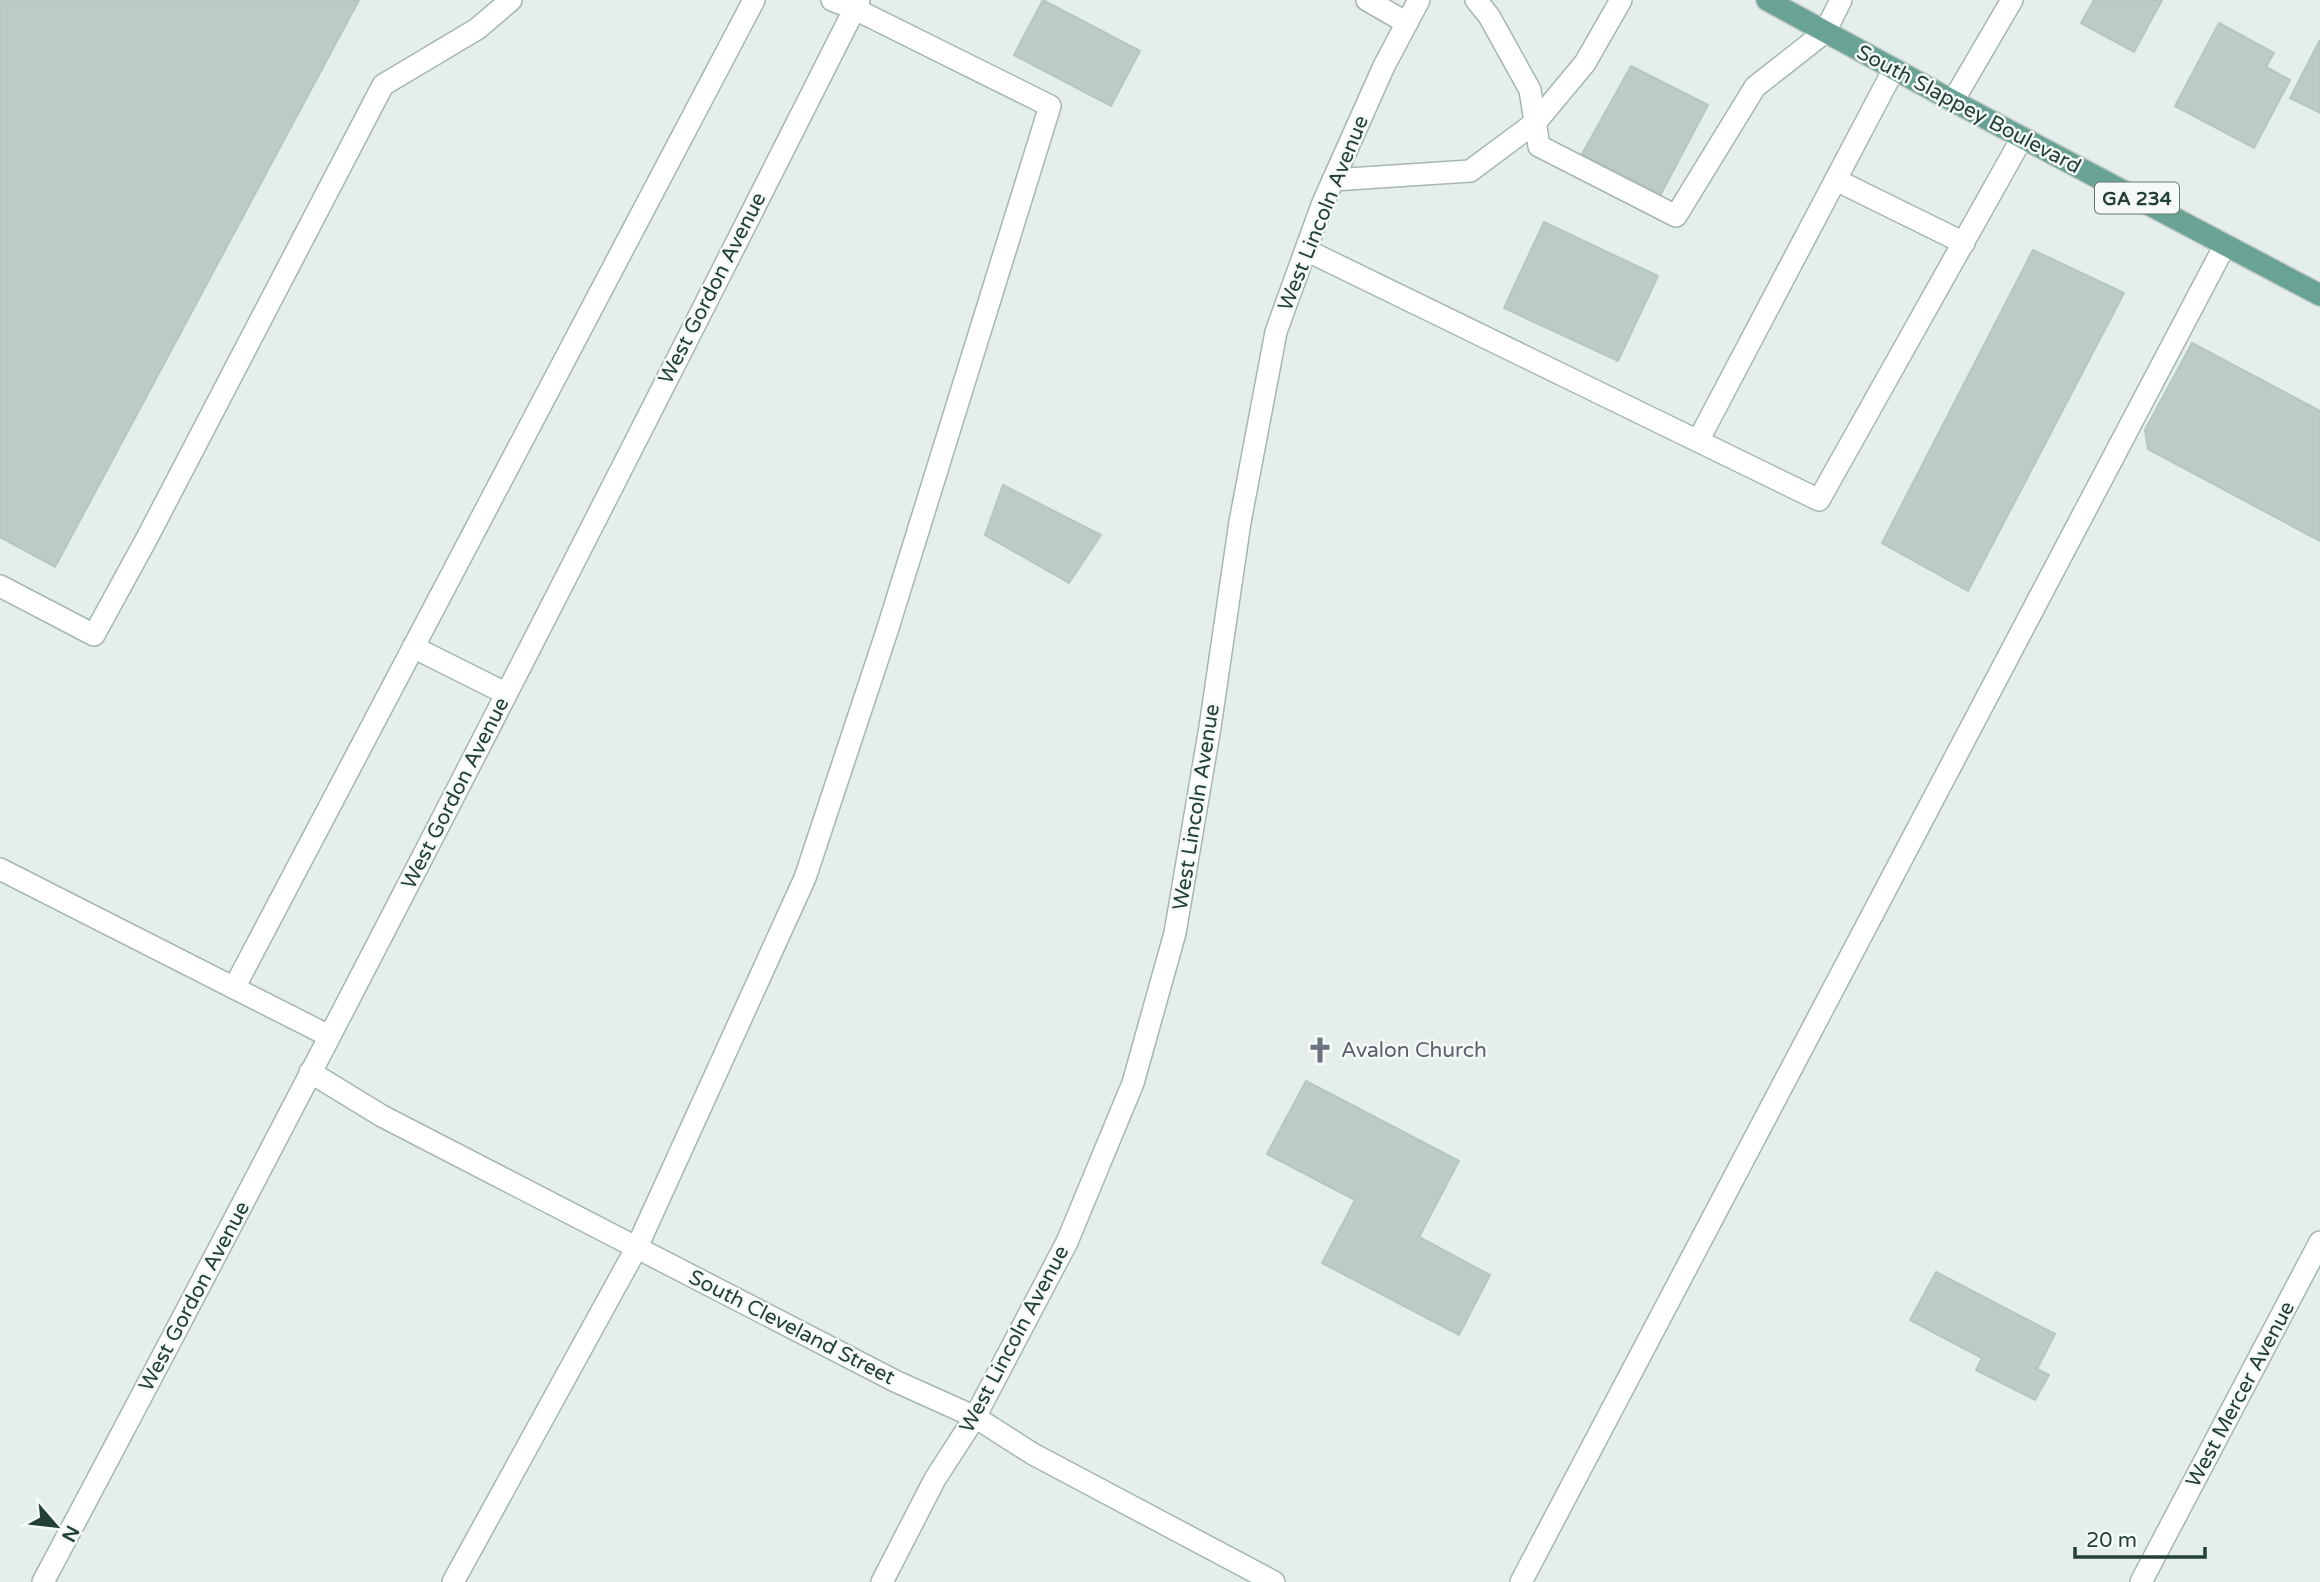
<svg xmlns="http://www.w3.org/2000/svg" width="2320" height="1582" font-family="'Varela Round',sans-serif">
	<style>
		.building { fill: #bccbc6; stroke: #b6c7c1; stroke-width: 2 }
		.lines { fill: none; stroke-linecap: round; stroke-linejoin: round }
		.minor-casing { stroke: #a6b6b1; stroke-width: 24 }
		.major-casing { stroke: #c1cac7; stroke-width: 24 }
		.minor { stroke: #fff; stroke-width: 21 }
		.major { stroke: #69a395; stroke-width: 21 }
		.labels { text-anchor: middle; stroke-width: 5; stroke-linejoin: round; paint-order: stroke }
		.shield { fill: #f5faf7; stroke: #627871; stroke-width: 2 }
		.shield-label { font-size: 19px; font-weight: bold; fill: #234038 }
		.street-label { font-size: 21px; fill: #234038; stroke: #f5faf7 }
		.worship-label { font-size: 21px; fill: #5b616d; stroke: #f5faf7; text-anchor: start }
	</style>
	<rect width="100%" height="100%" fill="#e4eeea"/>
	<g class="building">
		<polygon points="0,0 359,0 55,567 0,537"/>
		<polygon points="1043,0 1140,51 1111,106 1014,55"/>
		<polygon points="2094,0 2162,0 2134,52 2081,23"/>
		<polygon points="2219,23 2274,53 2266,67 2290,80 2254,148 2175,106"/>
		<polygon points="2320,40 2320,113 2290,98"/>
		<polygon points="1631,66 1708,105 1661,194 1582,154"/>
		<polygon points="1544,222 1658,276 1618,361 1504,308"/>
		<polygon points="2033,250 2124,293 1968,591 1882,543"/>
		<polygon points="2192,343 2320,411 2320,541 2148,449 2145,430"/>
		<polygon points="1003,485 1101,535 1069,583 985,535"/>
		<polygon points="1306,1081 1459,1161 1419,1237 1490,1275 1459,1335 1322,1263 1355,1200 1267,1154"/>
		<polygon points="1936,1272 2055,1334 2037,1369 2049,1375 2035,1400 1976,1370 1982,1358 1910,1320"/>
	</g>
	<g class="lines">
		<g class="minor-casing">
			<g id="minor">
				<polyline points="1367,0 1407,23"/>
				<polyline points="1476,0 1489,16 1530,90 1539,146 1676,216 1755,87 1825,32 1841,0"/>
				<polyline points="1953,101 2012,0"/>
				<polyline points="1333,180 1470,171 1536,122 1585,63 1621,0"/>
				<polyline points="1836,180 1964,243"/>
				<polyline points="1306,250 1819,500 2022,138"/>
				<polyline points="1698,441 1894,69"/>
				<polyline points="0,586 94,635 147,538 383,85 477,29 511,0"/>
				<polyline points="413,647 505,693"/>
				<polyline points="0,869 329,1036"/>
				<polyline points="234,988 754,0"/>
				<polyline points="310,1072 382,1116 895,1381 975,1417 1033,1454 1274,1582"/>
				<path d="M43 1582C322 1058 592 530 859 0"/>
				<polyline points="453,1582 637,1247 805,878 887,631 1050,106 855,9 832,0"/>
				<polyline points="882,1582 935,1479 975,1417 1067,1242 1133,1083 1175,933 1210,727 1240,522 1276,332 1322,205 1384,66 1419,0"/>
				<polyline points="1521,1582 2225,245"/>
				<polyline points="2141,1582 2320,1242"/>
			</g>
		</g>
		<g class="major-casing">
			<polyline id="major" points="1767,0 1953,101 2320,295"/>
		</g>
		<use href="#minor" class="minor"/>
		<use href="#major" class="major"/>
	</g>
	<defs>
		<g id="church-bare" transform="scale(2.1)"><path d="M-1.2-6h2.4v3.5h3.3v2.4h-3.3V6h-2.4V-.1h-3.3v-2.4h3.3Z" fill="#6b7280" stroke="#f5faf7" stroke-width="2.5" paint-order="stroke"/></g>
	</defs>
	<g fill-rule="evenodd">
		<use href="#church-bare" x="1320" y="1050"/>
	</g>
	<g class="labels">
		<rect class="shield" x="2095" y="182.5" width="84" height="31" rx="5"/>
		<g class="shield-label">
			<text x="2137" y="205">GA 234</text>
		</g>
		<g class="street-label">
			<text transform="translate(1969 109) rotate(28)" y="7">South Slappey Boulevard</text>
			<text transform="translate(1323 213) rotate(-68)" y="7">West Lincoln Avenue</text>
			<text transform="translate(712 288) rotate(-63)" y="7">West Gordon Avenue</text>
			<text transform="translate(455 793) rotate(-63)" y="7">West Gordon Avenue</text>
			<text transform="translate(1196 807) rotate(-81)" y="7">West Lincoln Avenue</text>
			<text transform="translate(194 1296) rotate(-62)" y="7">West Gordon Avenue</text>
			<text transform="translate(792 1327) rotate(27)" y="7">South Cleveland Street</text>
			<text transform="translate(1014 1339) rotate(-62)" y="7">West Lincoln Avenue</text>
			<text transform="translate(2240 1394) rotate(-62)" y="7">West Mercer Avenue</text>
		</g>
		<g class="worship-label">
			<text x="1341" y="1057">Avalon Church</text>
		</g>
	</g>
	<g transform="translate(56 1526) rotate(118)" stroke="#f5faf7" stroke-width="5" paint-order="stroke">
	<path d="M0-5L12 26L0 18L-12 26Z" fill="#234038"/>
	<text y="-10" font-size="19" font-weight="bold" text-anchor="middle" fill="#234038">N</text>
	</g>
	<path d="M2075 1547v10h130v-10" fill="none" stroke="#234038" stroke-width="3.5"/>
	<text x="2086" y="1547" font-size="21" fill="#234038" stroke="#f5faf7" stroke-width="5" paint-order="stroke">20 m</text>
</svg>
